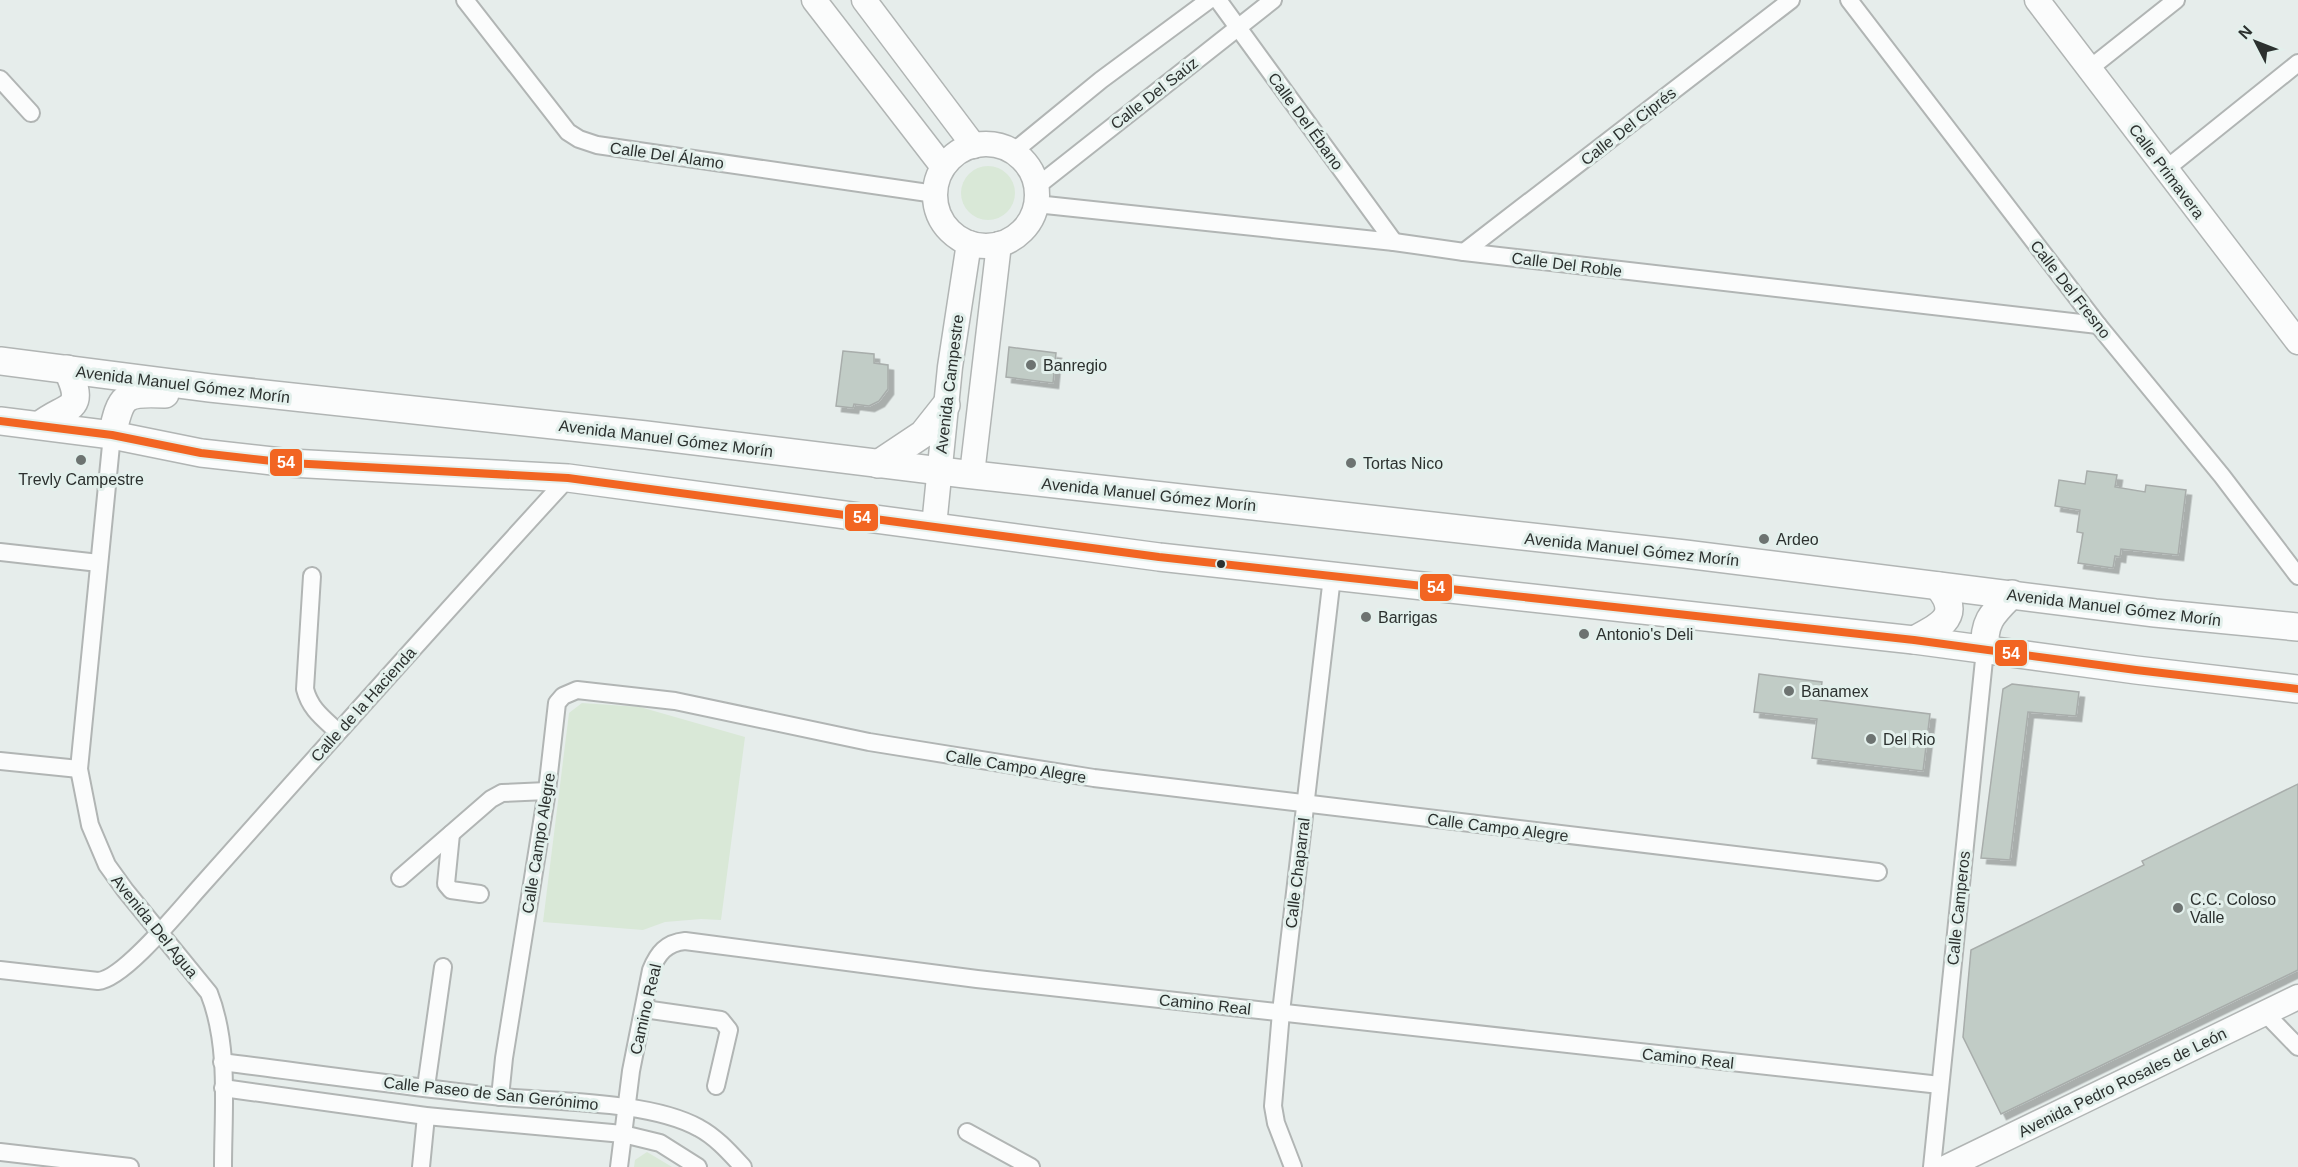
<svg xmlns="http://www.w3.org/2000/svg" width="2298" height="1167" font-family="Helvetica,sans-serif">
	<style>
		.green { fill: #d9e8d7 }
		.building { fill: #c1ccc6; stroke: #a8adab; stroke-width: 1.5; filter: url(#shadow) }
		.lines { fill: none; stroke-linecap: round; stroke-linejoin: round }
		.street-casing { stroke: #b1b5b4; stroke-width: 20 }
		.secondary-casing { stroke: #b1b5b4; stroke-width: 27 }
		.primary-casing { stroke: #b1b5b4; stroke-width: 30 }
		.street { stroke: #fbfcfc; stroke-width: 16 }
		.secondary { stroke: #fbfcfc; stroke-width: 24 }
		.primary { stroke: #fbfcfc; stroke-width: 27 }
		.bus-1-casing { stroke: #e3f0ec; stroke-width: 12 }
		.bus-1 { stroke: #f26522; stroke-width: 8 }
		.poi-dot { fill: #6d7371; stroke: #e3f0ec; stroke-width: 2 }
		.bus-dot { fill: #2c312f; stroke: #e3f0ec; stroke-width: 2 }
		.labels { text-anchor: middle; stroke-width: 6; stroke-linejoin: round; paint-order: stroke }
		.street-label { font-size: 16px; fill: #2c312f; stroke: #e3f0ec }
		.poi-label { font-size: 16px; fill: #2c312f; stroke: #e3f0ec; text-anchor: start }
		.line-badge { stroke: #e3f0ec; stroke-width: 2 }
		.badge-label { font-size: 16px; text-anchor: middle; font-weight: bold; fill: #fff }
	</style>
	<defs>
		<filter id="shadow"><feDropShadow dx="5.5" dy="5.5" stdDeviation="0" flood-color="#0004"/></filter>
	</defs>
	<rect width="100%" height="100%" fill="#e6edeb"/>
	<g class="green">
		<circle cx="988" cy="193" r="27"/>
		<polygon points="582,703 640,707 745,737 721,920 701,919 665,922 643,930 543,922 569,713"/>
		<polygon points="647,1152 672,1167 634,1167 635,1160"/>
	</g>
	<g class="building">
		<polygon points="1009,347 1056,353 1053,383 1006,377"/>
		<polygon points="843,351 874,354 874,363 888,365 888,389 879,401 869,406 854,404 853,408 836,406"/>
		<polygon points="2087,471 2117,475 2115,487 2145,492 2146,485 2186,490 2178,555 2121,549 2120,557 2115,556 2113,568 2078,563 2083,533 2077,532 2080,510 2055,506 2059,480 2085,484"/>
		<polygon points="1759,674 1822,682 1820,700 1930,714 1923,771 1812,758 1817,719 1754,712"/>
		<polygon points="2012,684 2079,692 2076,716 2028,712 2010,860 1981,858 2003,689"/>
		<polygon points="2298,784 2298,970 2001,1114 1963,1037 1971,950 2144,865 2142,861"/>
	</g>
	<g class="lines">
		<g class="street-casing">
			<g id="street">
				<polyline points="465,0 568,132 579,139 597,145 935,194"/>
				<polyline points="1218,0 1394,242"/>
				<polyline points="1849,0 2098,325 2222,476 2298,576"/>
				<polyline points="2089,69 2176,0"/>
				<polyline points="0,79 31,113"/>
				<polyline points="1013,152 1101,80 1209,0"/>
				<polyline points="2166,169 2298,63"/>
				<polyline points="1036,187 1273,0"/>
				<polyline points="1036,204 1394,242 1464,252 2098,325"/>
				<polyline points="1464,252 1791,0"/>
				<path d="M112 435 79 769 90 825 107 865 125 890 209 993C230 1046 223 1110 223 1167"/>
				<polyline points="0,552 99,563"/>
				<path d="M312 576 305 689C310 709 323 718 338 732"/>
				<polyline points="0,761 79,769"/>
				<polyline points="451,834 446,884 451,890 480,894"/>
				<polyline points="400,878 491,799 502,793 547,791"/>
				<path d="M0 970 98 981C124 979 181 908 200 887 322 750 444 613 568 478"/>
				<polyline points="644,1009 721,1020 729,1030 716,1086"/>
				<polyline points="2265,1013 2298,1047"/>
				<path d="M222 1062C316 1074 409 1087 502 1097 558 1102 651 1101 699 1128 716 1137 730 1153 743 1167"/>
				<polyline points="426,1087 443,967"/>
				<polyline points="223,1088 426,1116 623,1134 660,1143 698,1167"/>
				<polyline points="500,1097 504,1058 547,791 557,703 563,696 577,690 675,701 869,742 1094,778 1878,872"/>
				<polyline points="967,1132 1031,1167"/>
				<polyline points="0,1152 130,1167"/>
				<polyline points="421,1167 426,1116"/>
				<path d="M619 1167 631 1071 651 970C658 953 666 943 685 941L977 979 1940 1085"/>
				<polyline points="1293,1167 1276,1123 1273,1106 1281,1012 1332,577"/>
				<polyline points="1932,1167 1985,650"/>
			</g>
		</g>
		<g class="secondary-casing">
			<g id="secondary">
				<polyline points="814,0 943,167"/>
				<polyline points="864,0 974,146"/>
				<polyline points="2037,0 2298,342"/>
				<circle cx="986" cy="195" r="51"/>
				<polyline points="972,474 999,244"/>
				<polyline points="934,526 950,367 969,243"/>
				<polyline points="1947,1167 2298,997"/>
			</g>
		</g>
		<g class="primary-casing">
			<g id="primary">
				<polyline points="0,361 210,388 646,435 965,474 1685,554 2155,613 2298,627"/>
				<polyline points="0,421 112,435 201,453 290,463 568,478 1159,557 1914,640 2136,670 2298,689"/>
				<path d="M40 425C66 404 88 413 67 369"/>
				<path d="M112 435C121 395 123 392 165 394"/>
				<polyline points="878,464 923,434 946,405"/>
				<path d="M1914 640C1941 626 1963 616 1938 586"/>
				<path d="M1985 650C1983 621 1993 613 2012 594"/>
			</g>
		</g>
		<use href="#street" class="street"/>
		<use href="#secondary" class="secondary"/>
		<use href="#primary" class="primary"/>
		<g class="bus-1-casing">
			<polyline id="bus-1" points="0,421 112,435 201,453 290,463 568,478 1159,557 1914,640 2136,670 2298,689"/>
		</g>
		<use href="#bus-1" class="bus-1"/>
	</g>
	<g class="poi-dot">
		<circle cx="1031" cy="365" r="6"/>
		<circle cx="81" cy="460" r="6"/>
		<circle cx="1351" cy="463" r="6"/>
		<circle cx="1764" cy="539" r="6"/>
		<circle cx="1366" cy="617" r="6"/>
		<circle cx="1584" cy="634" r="6"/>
		<circle cx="1789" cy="691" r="6"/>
		<circle cx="1871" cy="739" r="6"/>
		<circle cx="2178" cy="908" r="6"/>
	</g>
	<circle class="bus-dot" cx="1221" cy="564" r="5"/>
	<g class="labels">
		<g class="street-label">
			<text transform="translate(1154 93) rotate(-38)" y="6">Calle Del Saúz</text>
			<text transform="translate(1306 121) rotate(54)" y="6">Calle Del Ébano</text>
			<text transform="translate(1628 126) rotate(-38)" y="6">Calle Del Ciprés</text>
			<text transform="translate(667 155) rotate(8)" y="6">Calle Del Álamo</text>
			<text transform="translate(2167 171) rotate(53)" y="6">Calle Primavera</text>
			<text transform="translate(1567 264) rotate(7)" y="6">Calle Del Roble</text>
			<text transform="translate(2071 289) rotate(52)" y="6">Calle Del Fresno</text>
			<text transform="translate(183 384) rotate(7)" y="6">Avenida Manuel Gómez Morín</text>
			<text transform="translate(949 384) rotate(-83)" y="6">Avenida Campestre</text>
			<text transform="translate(666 438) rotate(7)" y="6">Avenida Manuel Gómez Morín</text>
			<text transform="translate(1149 494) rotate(6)" y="6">Avenida Manuel Gómez Morín</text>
			<text transform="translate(1632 549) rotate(6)" y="6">Avenida Manuel Gómez Morín</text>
			<text transform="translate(2114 607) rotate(7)" y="6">Avenida Manuel Gómez Morín</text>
			<text transform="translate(363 704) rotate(-48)" y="6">Calle de la Hacienda</text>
			<text transform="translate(1016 766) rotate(9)" y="6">Calle Campo Alegre</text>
			<text transform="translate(1498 827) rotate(7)" y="6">Calle Campo Alegre</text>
			<text transform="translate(538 843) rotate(-81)" y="6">Calle Campo Alegre</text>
			<text transform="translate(1297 873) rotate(-83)" y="6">Calle Chaparral</text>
			<text transform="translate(1958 908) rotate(-84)" y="6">Calle Camperos</text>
			<text transform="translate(155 926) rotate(51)" y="6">Avenida Del Agua</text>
			<text transform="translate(1205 1004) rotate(6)" y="6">Camino Real</text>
			<text transform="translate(645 1009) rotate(-77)" y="6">Camino Real</text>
			<text transform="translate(1688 1058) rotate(6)" y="6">Camino Real</text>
			<text transform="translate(2122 1082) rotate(-26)" y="6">Avenida Pedro Rosales de León</text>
			<text transform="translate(491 1093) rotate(6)" y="6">Calle Paseo de San Gerónimo</text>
		</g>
		<g class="poi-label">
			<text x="1043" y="371">Banregio</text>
			<text x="1363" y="469">Tortas Nico</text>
			<text x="81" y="485" text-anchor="middle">Trevly Campestre</text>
			<text x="1776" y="545">Ardeo</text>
			<text x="1378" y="623">Barrigas</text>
			<text x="1596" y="640">Antonio's Deli</text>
			<text x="1801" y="697">Banamex</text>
			<text x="1883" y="745">Del Rio</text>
			<text x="2190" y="905">C.C. Coloso<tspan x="2190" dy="18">Valle</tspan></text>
		</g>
	</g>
	<g class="line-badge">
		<rect x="269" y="448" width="34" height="29" rx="6" fill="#f26522"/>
		<rect x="844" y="503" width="35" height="29" rx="6" fill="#f26522"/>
		<rect x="1419" y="573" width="34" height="29" rx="6" fill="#f26522"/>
		<rect x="1994" y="639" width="34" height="28" rx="6" fill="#f26522"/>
	</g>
	<g class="badge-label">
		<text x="286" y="468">54</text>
		<text x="862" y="523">54</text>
		<text x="1436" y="593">54</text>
		<text x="2011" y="659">54</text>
	</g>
	<g transform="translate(2256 42) rotate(312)" stroke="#e3f0ec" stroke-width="4.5" paint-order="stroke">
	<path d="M0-4.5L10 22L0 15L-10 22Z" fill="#2c312f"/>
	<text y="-9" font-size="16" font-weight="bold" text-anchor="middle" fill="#2c312f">N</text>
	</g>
</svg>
